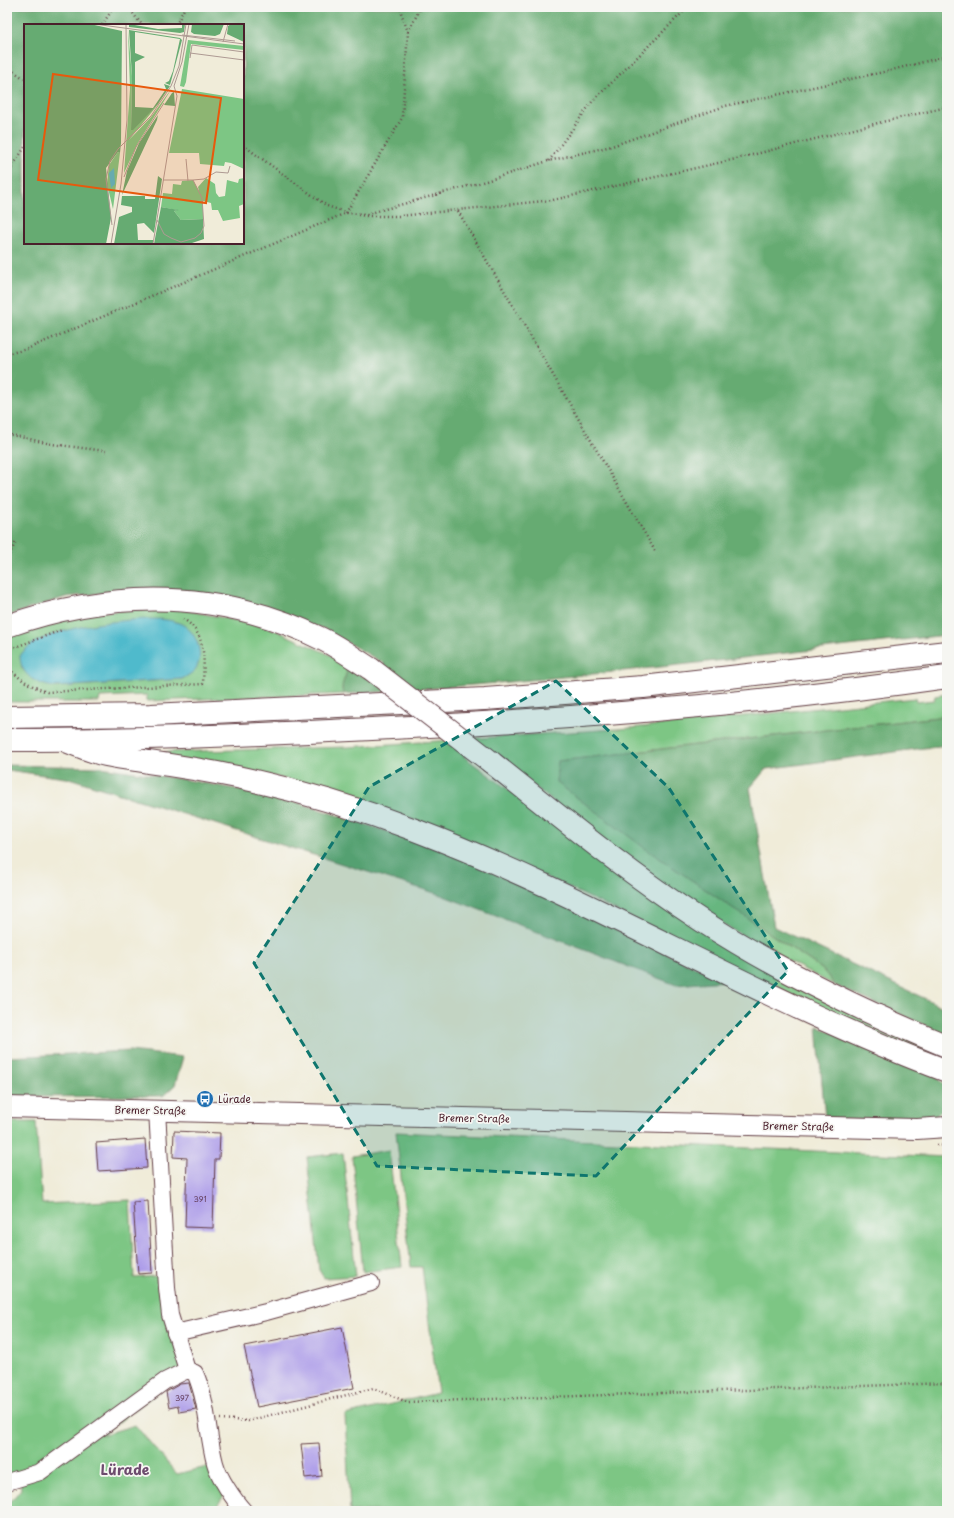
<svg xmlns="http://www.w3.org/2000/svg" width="954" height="1518" font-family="'Playpen Sans',sans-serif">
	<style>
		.green { fill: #7dc684; stroke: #647258; fill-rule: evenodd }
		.forest { fill: #66ab72; stroke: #58654e; fill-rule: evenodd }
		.water { fill: #50bacc; stroke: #4d6c7c }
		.building { fill: #ad9de9 }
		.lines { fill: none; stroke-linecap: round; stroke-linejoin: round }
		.minor-casing { stroke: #633e45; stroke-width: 18 }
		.major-casing { stroke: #633e45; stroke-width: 22 }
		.highway-casing { stroke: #633e45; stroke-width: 24 }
		.path { stroke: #633e45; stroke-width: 2.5; stroke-dasharray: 1 3; stroke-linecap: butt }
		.minor { stroke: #fff; stroke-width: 16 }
		.major { stroke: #fff; stroke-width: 20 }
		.highway { stroke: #fff; stroke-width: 22 }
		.highway-bridge-casing { stroke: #633e45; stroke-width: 24; stroke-linecap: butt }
		.highway-bridge { stroke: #fff; stroke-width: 22 }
		.marked { fill: #0f766e; fill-opacity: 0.2; stroke: #0f766e; stroke-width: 3; stroke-dasharray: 8 5; stroke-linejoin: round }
		.labels { text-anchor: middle; stroke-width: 3.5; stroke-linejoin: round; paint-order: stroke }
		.number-label { font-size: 8px; fill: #633e5a }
		.poi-label { font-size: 10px; fill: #4a1f2b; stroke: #f6f6f2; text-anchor: start }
		.street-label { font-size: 10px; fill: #4a1f2b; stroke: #f6f6f2 }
		.district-label { font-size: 14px; font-weight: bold; fill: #6d4b6e; stroke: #f6f6f2 }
		.inset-road { fill: none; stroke: #ae9a93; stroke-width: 1 }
		.view { fill: #e8590c; fill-opacity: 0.15; stroke: #e8590c; stroke-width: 2 }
		.inset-edge { fill: none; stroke: #4a1f2b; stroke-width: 2 }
	</style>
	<rect width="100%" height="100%" fill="#f6f6f2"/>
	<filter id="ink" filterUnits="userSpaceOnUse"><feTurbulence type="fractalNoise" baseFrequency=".025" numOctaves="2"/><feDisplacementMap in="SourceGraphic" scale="8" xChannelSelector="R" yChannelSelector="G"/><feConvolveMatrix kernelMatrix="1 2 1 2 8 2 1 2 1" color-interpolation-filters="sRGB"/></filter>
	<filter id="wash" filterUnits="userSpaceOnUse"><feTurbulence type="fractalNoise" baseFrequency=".012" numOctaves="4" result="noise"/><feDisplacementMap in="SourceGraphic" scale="16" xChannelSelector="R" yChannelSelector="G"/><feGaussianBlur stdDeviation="0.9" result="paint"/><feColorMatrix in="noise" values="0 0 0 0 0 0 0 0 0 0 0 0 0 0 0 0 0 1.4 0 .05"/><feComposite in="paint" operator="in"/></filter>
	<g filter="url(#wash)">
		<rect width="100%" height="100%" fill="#f0ecd9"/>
		<g class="green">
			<path d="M170 607 268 627 346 662C350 677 339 681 343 694L147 701V695L100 697 99 702H7V635L89 613ZM198 643C201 658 196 671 182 679L55 687C40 683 29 680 21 666Z"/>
			<path d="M947 694V716L558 761 556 782 646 849 822 969 836 986C765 950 696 910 632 863 584 827 538 789 492 752L463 756C494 779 525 802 556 825 575 839 594 855 613 869 717 944 827 1008 947 1053V1064C923 1054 899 1046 876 1036 733 973 598 896 454 836 403 815 343 793 289 780 248 770 206 763 164 757L166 752 347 747 631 728 915 698 916 702 934 700 935 696Z"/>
			<polygon points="7,1122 36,1122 42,1204 130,1200 134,1278 166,1275 187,1370 102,1435 135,1425 177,1474 216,1465 228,1489 214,1511 7,1511 7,1506 21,1489 20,1478 7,1482"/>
			<polygon points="396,1132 947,1157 947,1511 350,1511 345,1415 438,1393 422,1267 411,1267"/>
			<polygon points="389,1150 402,1267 363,1272 352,1156"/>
			<polygon points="343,1153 356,1276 324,1278 319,1270 307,1157"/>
		</g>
		<g class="forest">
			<path d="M7 7H947V635C746 657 545 683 343 694 339 681 350 677 346 662L363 677 385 664 322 628 133 590 66 597 7 616ZM25 25H243V243H25Z"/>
			<polygon points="947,716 947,745 766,769 750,788 774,927 947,1009 947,1035 836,986 822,969 646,849 556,782 558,761"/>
			<polygon points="7,765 101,767 187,780 284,798 447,851 725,981 676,985 441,895 72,779 7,770"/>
			<path d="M817 1026 934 1075C945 1083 951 1093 946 1107L932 1119 916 1122 825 1119Z"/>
			<polygon points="130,1051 183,1057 175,1085 163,1096 7,1097 7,1057"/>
		</g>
		<path class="water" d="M148 619C158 619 169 619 179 623 196 629 206 655 195 670 191 674 187 676 182 679L55 687C37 685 20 675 20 656 37 628 117 620 148 619Z"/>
		<g id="blocks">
			<g class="building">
				<polygon points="174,1131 220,1133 219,1159 215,1159 213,1228 185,1227 187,1158 173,1157"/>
				<polygon points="145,1139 147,1168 98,1171 96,1143"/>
				<polygon points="148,1201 152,1273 138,1274 133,1202"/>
				<polygon points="342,1327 354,1388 257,1407 244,1346"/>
				<polygon points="189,1383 196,1409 179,1412 178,1406 169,1408 166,1392 180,1384"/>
				<polygon points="319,1443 322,1476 305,1478 301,1444"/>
			</g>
		</g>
	</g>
	<g filter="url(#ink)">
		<use href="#blocks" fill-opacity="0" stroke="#633e45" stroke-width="1"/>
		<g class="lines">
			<g class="minor-casing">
				<g id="minor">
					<polyline points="157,1110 167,1288 170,1315 187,1370"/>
					<polyline points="175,1333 266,1312 371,1283"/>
					<path d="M7 1482 40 1472 165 1381 187 1370 195 1373C208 1402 207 1433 215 1463 219 1478 234 1500 244 1511"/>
				</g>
			</g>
			<g class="major-casing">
				<polyline id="major" points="7,1107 917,1129 947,1127"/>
			</g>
			<g class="highway-casing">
				<g id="highway">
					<path d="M7 626C113 589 220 589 322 639 340 648 355 659 371 669"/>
					<polyline points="7,717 151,715 485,699 643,687 947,652"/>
					<path d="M7 740C129 740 250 735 372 729 564 720 756 704 947 677"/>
					<path d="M66 741C79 746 92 752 106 755 120 758 134 759 148 762 178 766 208 771 237 777 298 790 357 808 415 830 597 899 764 1003 947 1071"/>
					<path d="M491 762C560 817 628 873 702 921 779 971 862 1011 947 1046"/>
				</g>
			</g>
			<g class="path">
				<polyline points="128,7 142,25"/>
				<polyline points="102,25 114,7"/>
				<polyline points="176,25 185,7"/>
				<polyline points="408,32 421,7"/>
				<polyline points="7,67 25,79"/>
				<polyline points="243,145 327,206 345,212"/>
				<polyline points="549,161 592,102 688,7"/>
				<polyline points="7,175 25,147"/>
				<polyline points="458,211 655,551"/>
				<polyline points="346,213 402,118 408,32 399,7"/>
				<polyline points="358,215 368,216 400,216 553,200 736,159 882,122 947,107"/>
				<polyline points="7,354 27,349 346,213 367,214 486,181 548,161 612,146 725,106 888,71 947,56"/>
				<polyline points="7,434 51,444 106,451"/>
				<polyline points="7,558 16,542"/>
				<polyline points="7,650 62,630"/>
				<path d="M7 666C17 678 32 687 47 692L203 684C204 659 207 633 183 619"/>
				<polyline points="937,1145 947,1146"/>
				<polyline points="220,1419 248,1421 373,1388 407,1402 947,1383"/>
			</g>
			<use href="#minor" class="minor"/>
			<use href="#major" class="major"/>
			<use href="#highway" class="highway"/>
			<g class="highway-bridge-casing">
				<polyline id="highway-bridge" points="371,669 491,762"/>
			</g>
			<use href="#highway-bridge" class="highway-bridge"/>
		</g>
	</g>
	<path class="marked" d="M556 681 669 788 788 971 596 1176 377 1166 254 963 369 787Z"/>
	<defs>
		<g id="bus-disc" transform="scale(0.9)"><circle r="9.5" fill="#1f6fb2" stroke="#f6f6f2"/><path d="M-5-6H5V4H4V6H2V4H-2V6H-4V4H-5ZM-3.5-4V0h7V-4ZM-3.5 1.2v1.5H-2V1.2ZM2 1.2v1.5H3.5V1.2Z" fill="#fff"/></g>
	</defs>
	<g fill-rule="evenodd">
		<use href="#bus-disc" x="205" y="1099"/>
	</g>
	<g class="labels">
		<g class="number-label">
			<text x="200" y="1202">391</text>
			<text x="182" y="1401">397</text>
		</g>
		<g class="poi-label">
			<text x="218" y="1103">Lürade</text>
		</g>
		<g class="street-label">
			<text transform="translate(150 1110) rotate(1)" y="4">Bremer Straße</text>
			<text transform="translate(474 1118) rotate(1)" y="4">Bremer Straße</text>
			<text transform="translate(798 1126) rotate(1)" y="4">Bremer Straße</text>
		</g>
		<g class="district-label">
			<text x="125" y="1475">Lürade</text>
		</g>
	</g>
	<g transform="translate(24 24)">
		<rect width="220" height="220" fill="#f0ecd9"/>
		<path d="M104 6 108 52 107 106 136 78 105 116 127 93 148 64 114 119 100 149 106 65ZM164 16 220 22V26L167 20 162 58 160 63 156 62ZM158 65 220 75V145L207 139 201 138 200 142 176 140 175 129H145ZM94 128 96 129 89 185 83 160 85 141ZM220 146V180L215 182 216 194 199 197 194 186H188L187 179 179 177V195L157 196 150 187 153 186 137 183 139 169 148 170 149 160 157 161 158 157 169 156 175 167 174 163 182 154 191 160 192 169 195 173 201 172 203 156 214 159 215 155 220 154Z" fill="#7dc684"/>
		<path d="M0 0H66L98 7 97 119 96 129 94 128 82 144 87 194 82 220H0ZM105 0 134 5 158 4V0H161L160 8 156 9 105 3ZM168 0H200L196 10 191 12 170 10 167 8ZM207 0H220V18L203 10 204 2ZM105 6 156 14 158 16 146 61 141 59 145 57 149 47 156 15 111 8V29L121 33 111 38V83L129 84 142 65 140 60 146 62 134 80 109 106H107L108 52ZM150 68 151 82 140 81 148 69ZM134 91 133 96 98 171 103 147 115 119ZM134 152 138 155 130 209 120 199 113 200 114 216H129V220H90L95 193 108 188V183L97 181 98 172H121V175H131ZM137 183 155 186 150 187 157 196 179 195 180 215 165 220H130Z" fill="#66ab72"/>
		<path d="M90 144 91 160 87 164 85 149Z" fill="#50bacc"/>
		<path class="inset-road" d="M70 0 220 20M158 11 211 17M199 18 204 0M166 29 220 36M166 34 168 21 220 28M147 62 155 42 162 0M150 62 158 38 165 0M162 135 164 157M100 153 112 123 140 79M139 156H169M133 196 140 210 147 214 157 218 171 214 177 209 180 202 178 174 169 156 180 155 192 148 204 149 206 142M88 201 82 155 86 137 94 125 127 92 147 62M87 220 97 160 103 96 102 0M129 220 153 72 150 62"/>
		<path class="view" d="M29 50 197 74 182 179 14 156Z"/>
		<rect width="220" height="220" class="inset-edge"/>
	</g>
	<rect width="954" height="1518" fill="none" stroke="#f6f6f2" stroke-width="24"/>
</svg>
